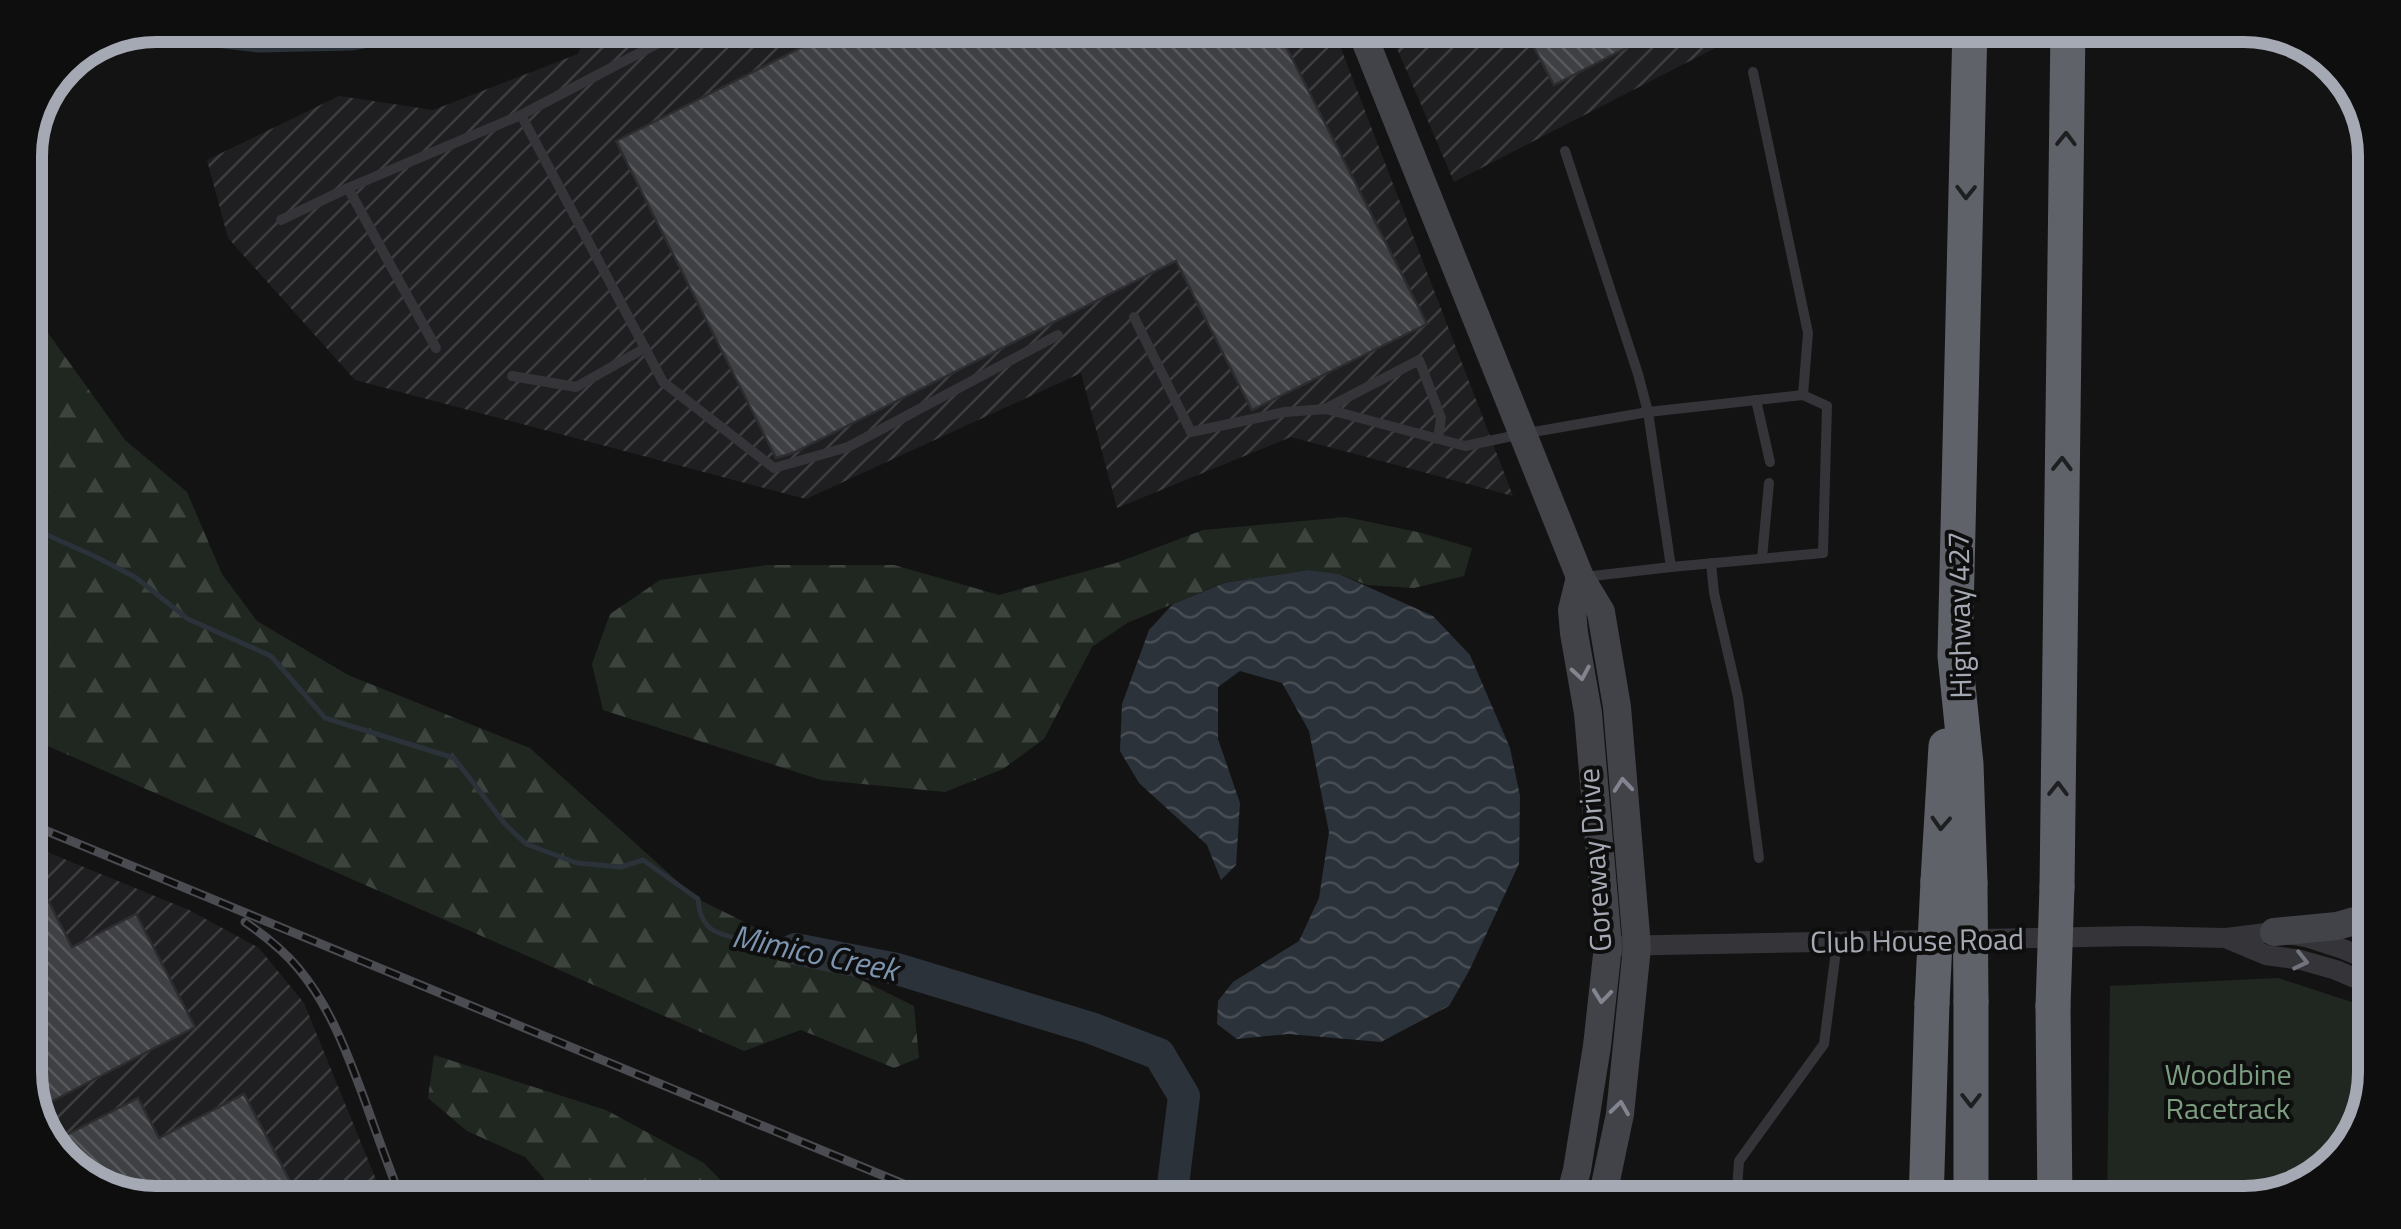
<svg xmlns="http://www.w3.org/2000/svg" width="2401" height="1229" font-family="'Titillium Web',sans-serif">
	<style>
		.industrial { fill: url(#industrial-furrows) }
		.green { fill: #1f2720 }
		.forest { fill: url(#forest-firs) }
		.water { fill: url(#water-waves) }
		.lines { fill: none; stroke-linecap: round; stroke-linejoin: round }
		.stream { stroke: #2b3239; stroke-width: 5 }
		.river { stroke: #2b3239; stroke-width: 32 }
		.building { fill: url(#building-back-hatch); stroke: #2d2d30; stroke-width: 2.5 }
		.lane { stroke: #343439; stroke-width: 10 }
		.street { stroke: #343439; stroke-width: 20 }
		.secondary { stroke: #424349; stroke-width: 28 }
		.highway { stroke: #60626a; stroke-width: 35 }
		.rail-casing { stroke: #4b4c52; stroke-width: 9 }
		.rail { stroke: #0e0e0f; stroke-width: 5; stroke-dasharray: 15; stroke-linecap: butt }
		.highway-bridge { stroke: #60626a; stroke-width: 35 }
		.oneway { stroke: #1e1f21 }
		.oneway2 { stroke: #82858f }
		.oneway3 { stroke: #72747d }
		.labels { text-anchor: middle; stroke-width: 8; stroke-linejoin: round; paint-order: stroke }
		.street-label { font-size: 30px; fill: #a5a9b4; stroke: #0e0e0f }
		.park-label { font-size: 30px; fill: #7c9e80; stroke: #0e0e0f }
		.water-label { font-size: 32px; font-style: italic; fill: #7c94ae; stroke: #0e0e0f }
		.rim { fill: none; stroke: #a5a9b4; stroke-width: 12 }
	</style>
	<defs>
		<pattern id="industrial-furrows" width="10" height="10" patternUnits="userSpaceOnUse" patternTransform="scale(2.5)"><rect width="10" height="10" fill="#1f1f21"/><path d="M-1 1l2-2M0 10L10 0M9 11l2-2" fill="none" stroke="#3d3d3f"/></pattern>
		<pattern id="forest-firs" width="22" height="20" patternUnits="userSpaceOnUse" patternTransform="scale(2.5)"><rect width="22" height="20" fill="#1f2720"/><path d="M5 1l3.5 6h-7zM16 11l3.5 6h-7z" fill="#3d443e"/></pattern>
		<pattern id="water-waves" width="16" height="10" patternUnits="userSpaceOnUse" patternTransform="scale(2.5)"><rect width="16" height="10" fill="#2b3239"/><path d="M0 5q4-4 8 0t8 0" fill="none" stroke="#474d53"/></pattern>
		<pattern id="building-back-hatch" width="6" height="6" patternUnits="userSpaceOnUse" patternTransform="scale(2.5)"><rect width="6" height="6" fill="#3f4044"/><path d="M-1 5l2 2M0 0l6 6M5-1l2 2" fill="none" stroke="#58595d"/></pattern>
	</defs>
	<rect width="100%" height="100%" fill="#131314"/>
	<g class="industrial">
		<polygon points="590,25 1332,25 1513,496 1291,437 1117,508 1081,373 806,499 355,380 228,238 207,160 339,96 433,110 578,54"/>
		<polygon points="1387,25 1760,25 1454,182"/>
		<polygon points="25,843 189,910 259,948 304,1003 386,1204 157,1204 98,1190 48,1146 25,1081"/>
	</g>
	<polygon class="green" points="2278,978 2376,1010 2376,1072 2362,1131 2317,1182 2245,1204 2107,1204 2110,986"/>
	<g class="forest">
		<polygon points="25,301 125,440 187,492 222,574 257,621 348,675 530,748 696,898 914,1006 919,1058 894,1068 801,1030 744,1051 25,736"/>
		<polygon points="1346,517 1422,533 1472,548 1464,576 1414,588 1367,585 1339,574 1308,570 1223,583 1127,623 1092,647 1044,739 1003,769 945,792 821,780 603,710 592,664 610,614 660,580 767,565 894,565 999,595 1116,563 1203,530"/>
		<polygon points="434,1055 606,1110 704,1163 744,1204 560,1204 559,1196 525,1157 467,1131 428,1098"/>
	</g>
	<polygon class="water" points="1308,570 1339,574 1433,616 1470,655 1510,748 1520,796 1519,864 1469,971 1449,1006 1381,1042 1288,1034 1237,1039 1217,1024 1218,1001 1233,982 1299,941 1319,898 1329,832 1309,731 1282,683 1240,671 1218,687 1218,739 1240,803 1236,865 1221,880 1207,845 1139,783 1120,751 1122,704 1149,630 1173,604 1224,583"/>
	<g class="lines">
		<g class="stream">
			<polyline points="117,41 190,42 258,50 352,48 427,35 456,25"/>
			<path d="M25 525 94 556 135 577 188 619 271 656 325 718 454 758 505 824 526 844 577 863 621 867 643 860 698 899C699 910 701 920 710 928 720 937 780 949 795 949"/>
		</g>
		<polyline class="river" points="795,949 897,969 1091,1028 1159,1054 1184,1096 1173,1185 1165,1204"/>
	</g>
	<g class="building">
		<polygon points="846,25 1275,25 1427,324 1252,410 1176,261 793,453 776,458 616,141"/>
		<polygon points="1446,25 1503,25 1503,26 1455,45"/>
		<polygon points="1522,25 1644,25 1649,36 1554,85"/>
		<polygon points="25,856 72,947 136,914 195,1027 35,1110 25,1081"/>
		<polygon points="244,1094 302,1204 157,1204 98,1190 47,1145 138,1098 159,1138"/>
	</g>
	<g class="lines">
		<g class="lane">
			<polyline points="693,25 521,115 663,382 774,468 848,447 1058,335"/>
			<polyline points="1753,72 1808,333 1803,395"/>
			<polyline points="1565,151 1638,374 1648,412 1803,395 1827,406 1823,553 1671,567"/>
			<polyline points="281,220 348,188"/>
			<polyline points="1134,317 1191,432 1285,412 1326,409 1465,446 1522,434 1648,412 1671,567 1584,577"/>
			<polyline points="436,348 348,188 521,115"/>
			<polyline points="512,376 576,387 645,348"/>
			<polyline points="1756,400 1770,462"/>
			<polyline points="1327,408 1419,360 1441,418 1438,439"/>
			<polyline points="1762,558 1769,483"/>
			<polyline points="1711,563 1714,593 1738,697 1759,858"/>
			<polyline points="1736,1204 1739,1161 1824,1044 1837,943"/>
		</g>
		<g class="street">
			<polyline points="2228,939 2266,955 2301,960 2336,970 2376,987"/>
			<polyline points="1608,946 2137,936 2226,938 2274,932 2306,937 2343,949 2376,963"/>
		</g>
		<g class="secondary">
			<polyline points="1359,25 1580,577 1601,612 1617,707 1637,947 1620,1114 1601,1204"/>
			<polyline points="2274,932 2337,926 2376,915"/>
			<polyline points="1568,1204 1577,1170 1597,1046 1608,946 1588,713 1574,633 1572,610 1580,577"/>
		</g>
		<g class="highway">
			<polyline points="1970,25 1955,656 1966,764 1970,883"/>
			<polyline points="1938,881 1946,746"/>
			<polyline points="2057,887 2068,25"/>
			<polyline points="2053,1006 2055,1204"/>
			<polyline points="1926,1204 1932,1003"/>
			<polyline points="1971,1204 1971,1002"/>
		</g>
		<g class="rail-casing">
			<g id="rail">
				<polyline points="25,822 952,1204"/>
				<path d="M245 922C264 935 283 950 298 968 330 1006 348 1055 365 1101 377 1135 390 1170 403 1204"/>
				<polyline points="940,1187 982,1204"/>
			</g>
		</g>
		<use href="#rail" class="rail"/>
		<g class="highway-bridge">
			<polyline points="1970,883 1971,1002"/>
			<polyline points="1932,1003 1938,881"/>
			<polyline points="2053,1006 2057,887"/>
		</g>
	</g>
	<defs><path id="oneway-chevron" d="M-2-3.5L2.5 0L-2 3.5" fill="none" stroke-width="1.6" stroke-linecap="round" stroke-linejoin="round" transform="scale(2.5)"/></defs>
	<g class="oneway">
		<use href="#oneway-chevron" transform="translate(2066 139) rotate(-89)"/>
		<use href="#oneway-chevron" transform="translate(1966 192) rotate(91)"/>
		<use href="#oneway-chevron" transform="translate(2062 464) rotate(-89)"/>
		<use href="#oneway-chevron" transform="translate(2058 789) rotate(-89)"/>
		<use href="#oneway-chevron" transform="translate(1941 823) rotate(93)"/>
		<use href="#oneway-chevron" transform="translate(1971 1100) rotate(90)"/>
	</g>
	<g class="oneway2">
		<use href="#oneway-chevron" transform="translate(1581 673) rotate(80)"/>
		<use href="#oneway-chevron" transform="translate(1623 785) rotate(-95)"/>
		<use href="#oneway-chevron" transform="translate(1602 996) rotate(96)"/>
		<use href="#oneway-chevron" transform="translate(1620 1108) rotate(-82)"/>
	</g>
	<use class="oneway3" href="#oneway-chevron" transform="translate(2301 961) rotate(13)"/>
	<g class="labels">
		<g class="street-label">
			<text transform="translate(1960 615) rotate(-91)" y="10">Highway 427</text>
			<text transform="translate(1595 860) rotate(-94)" y="10">Goreway Drive</text>
			<text transform="translate(1917 941) rotate(-1)" y="10">Club House Road</text>
		</g>
		<g class="park-label">
			<text x="2228" y="1085">Woodbine<tspan x="2228" dy="34">Racetrack</tspan></text>
		</g>
		<g class="water-label">
			<text transform="translate(815 953) rotate(12)" y="11">Mimico Creek</text>
		</g>
	</g>
	<path d="M0 0H2401V1229H0ZM156 42H2244A114 114 0 0 1 2358 156V1072A114 114 0 0 1 2244 1186H156A114 114 0 0 1 42 1072V156A114 114 0 0 1 156 42Z" fill="#0e0e0f" fill-rule="evenodd"/>
	<path class="rim" d="M156 42H2244A114 114 0 0 1 2358 156V1072A114 114 0 0 1 2244 1186H156A114 114 0 0 1 42 1072V156A114 114 0 0 1 156 42Z"/>
</svg>
